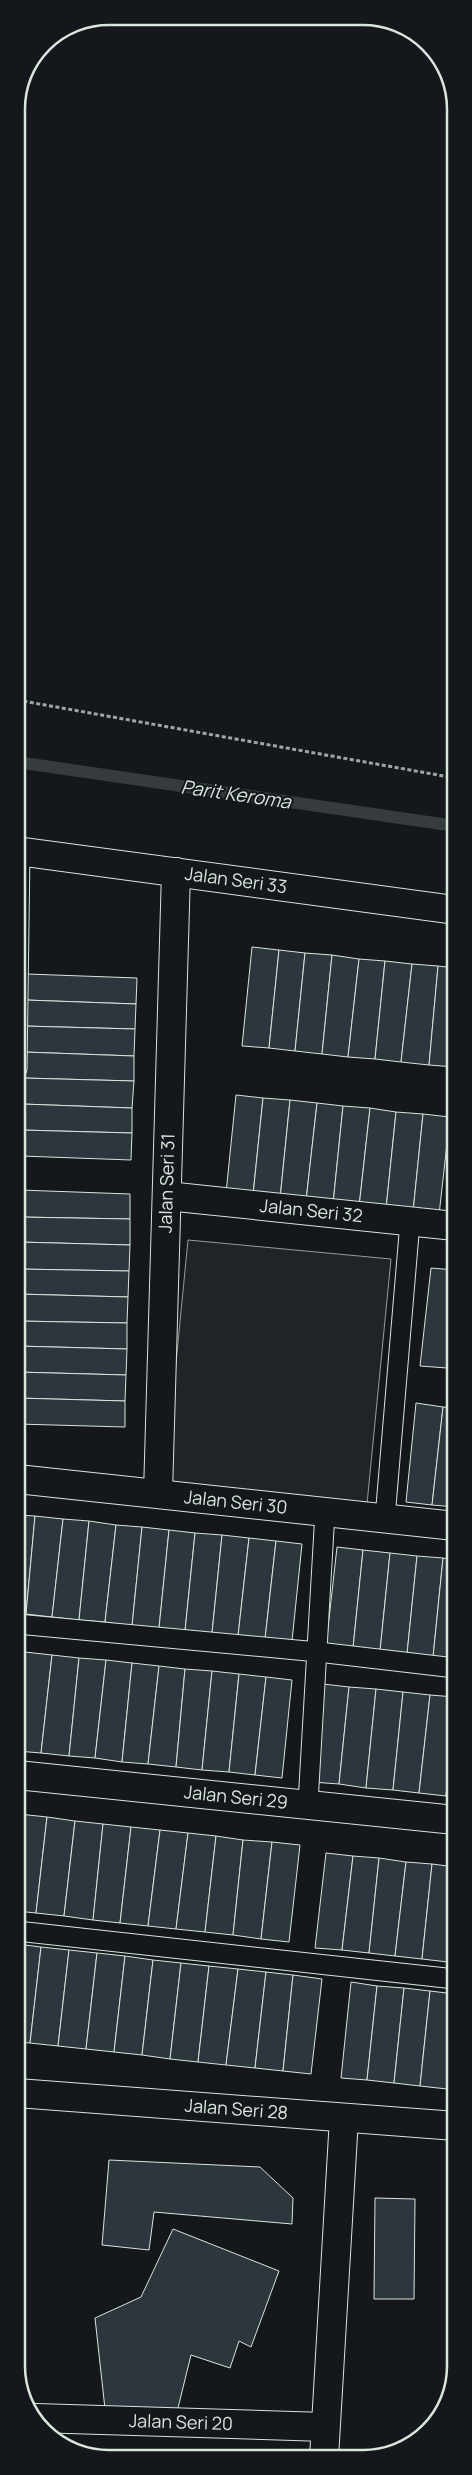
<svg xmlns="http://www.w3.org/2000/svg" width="472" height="2475" font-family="Manrope,sans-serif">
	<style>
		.green { fill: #202428; stroke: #939e99 }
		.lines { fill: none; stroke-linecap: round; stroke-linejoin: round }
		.stream { stroke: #363b3e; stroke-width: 12 }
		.building { fill: #2c363c; stroke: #d8e6dc }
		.service-casing { stroke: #d8e6dc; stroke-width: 21 }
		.minor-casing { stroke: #d8e6dc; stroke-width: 30 }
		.path { stroke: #9da8a2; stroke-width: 3; stroke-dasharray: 4 2.5; stroke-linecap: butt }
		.service { stroke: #14181c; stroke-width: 19 }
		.minor { stroke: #14181c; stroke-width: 28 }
		.labels { text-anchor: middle; stroke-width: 4; stroke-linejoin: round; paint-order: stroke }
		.street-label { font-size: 18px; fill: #d8e6dc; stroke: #14181c }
		.water-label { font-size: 19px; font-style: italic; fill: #d8e6dc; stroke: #14181c }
		.rim { fill: none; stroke: #d8e6dc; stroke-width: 2.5 }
	</style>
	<rect width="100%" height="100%" fill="#14181c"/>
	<polygon class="green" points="188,1240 391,1259 367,1504 164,1485"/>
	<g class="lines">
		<polyline class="stream" points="17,762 455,826"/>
	</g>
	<g class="building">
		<polygon points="252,947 279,950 269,1048 242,1046"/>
		<polygon points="279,950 305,953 295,1051 269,1048"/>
		<polygon points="305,953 332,955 322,1054 295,1051"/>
		<polygon points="332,955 359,959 348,1057 322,1054"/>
		<polygon points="359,959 385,961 375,1059 348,1057"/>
		<polygon points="385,961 412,964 401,1062 375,1059"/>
		<polygon points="412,964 438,966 429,1065 401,1062"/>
		<polygon points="438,966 455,968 455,1067 429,1065"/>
		<polygon points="27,974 137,978 136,1004 26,1000"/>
		<polygon points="26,1000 136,1004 135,1029 24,1026"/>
		<polygon points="24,1026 135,1029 134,1056 24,1052"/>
		<polygon points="24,1052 134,1056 134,1081 23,1078"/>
		<polygon points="23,1078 134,1081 132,1108 22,1104"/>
		<polygon points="236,1095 263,1098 253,1195 226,1193"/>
		<polygon points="263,1098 290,1100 280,1199 253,1195"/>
		<polygon points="290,1100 317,1103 306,1201 280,1199"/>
		<polygon points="317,1103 343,1106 333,1204 306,1201"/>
		<polygon points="22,1104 132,1108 132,1133 21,1130"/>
		<polygon points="343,1106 370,1108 359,1207 333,1204"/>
		<polygon points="370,1108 396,1112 386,1209 359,1207"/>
		<polygon points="396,1112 423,1114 413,1212 386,1209"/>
		<polygon points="423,1114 450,1117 439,1215 413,1212"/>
		<polygon points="21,1130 132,1133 131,1160 21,1156"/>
		<polygon points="20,1190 130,1194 130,1219 20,1217"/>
		<polygon points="20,1217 130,1219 130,1245 19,1242"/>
		<polygon points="19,1242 130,1245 129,1271 18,1269"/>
		<polygon points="431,1268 455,1270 447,1368 420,1366"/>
		<polygon points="18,1269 129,1271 128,1297 18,1294"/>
		<polygon points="455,1290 455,1369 447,1368"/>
		<polygon points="18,1294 128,1297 127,1323 17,1321"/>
		<polygon points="17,1321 127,1323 127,1349 17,1346"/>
		<polygon points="17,1346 127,1349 126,1375 17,1372"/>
		<polygon points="17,1372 126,1375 125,1401 17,1398"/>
		<polygon points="17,1398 125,1401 125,1427 17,1424"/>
		<polygon points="416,1403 443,1407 432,1505 406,1502"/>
		<polygon points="443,1407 455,1408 455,1507 432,1505"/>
		<polygon points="17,1515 35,1516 26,1614 17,1613"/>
		<polygon points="35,1516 63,1519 52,1617 26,1614"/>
		<polygon points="63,1519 89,1521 79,1620 52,1617"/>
		<polygon points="89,1521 116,1525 105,1622 79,1620"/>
		<polygon points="116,1525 142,1527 132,1626 105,1622"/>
		<polygon points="142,1527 169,1530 159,1628 132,1626"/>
		<polygon points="169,1530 195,1533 185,1631 159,1628"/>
		<polygon points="195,1533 222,1535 212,1633 185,1631"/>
		<polygon points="222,1535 249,1538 238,1636 212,1633"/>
		<polygon points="249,1538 276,1541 265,1639 238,1636"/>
		<polygon points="276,1541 302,1544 292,1641 265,1639"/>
		<polygon points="337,1547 363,1550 353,1648 326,1646"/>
		<polygon points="363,1550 390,1553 380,1651 353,1648"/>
		<polygon points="390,1553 417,1556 407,1654 380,1651"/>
		<polygon points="417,1556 443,1558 433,1657 407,1654"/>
		<polygon points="443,1558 455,1560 455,1659 433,1657"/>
		<polygon points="17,1651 25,1652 17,1733"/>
		<polygon points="25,1652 52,1655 41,1753 17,1751"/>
		<polygon points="52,1655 79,1658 69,1756 41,1753"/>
		<polygon points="79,1658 106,1660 95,1758 69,1756"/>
		<polygon points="106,1660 132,1663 122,1762 95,1758"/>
		<polygon points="132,1663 159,1666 148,1764 122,1762"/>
		<polygon points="159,1666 185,1669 176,1767 148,1764"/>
		<polygon points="185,1669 212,1671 202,1770 176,1767"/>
		<polygon points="212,1671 239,1674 229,1772 202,1770"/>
		<polygon points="239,1674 266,1677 255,1775 229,1772"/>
		<polygon points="266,1677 292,1680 282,1778 255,1775"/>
		<polygon points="323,1684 349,1687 339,1784 312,1782"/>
		<polygon points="349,1687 376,1689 366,1788 339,1784"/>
		<polygon points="376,1689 403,1692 393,1790 366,1788"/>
		<polygon points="403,1692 430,1695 419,1793 393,1790"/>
		<polygon points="430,1695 455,1697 446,1796 419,1793"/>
		<polygon points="455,1706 455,1797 446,1796"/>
		<polygon points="19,1814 47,1817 36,1913 17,1911"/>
		<polygon points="47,1817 75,1821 64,1916 36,1913"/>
		<polygon points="75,1821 103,1824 93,1920 64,1916"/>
		<polygon points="103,1824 131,1827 120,1923 93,1920"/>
		<polygon points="131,1827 160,1830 148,1926 120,1923"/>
		<polygon points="160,1830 188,1833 176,1929 148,1926"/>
		<polygon points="188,1833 216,1836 205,1932 176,1929"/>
		<polygon points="216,1836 243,1840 233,1935 205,1932"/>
		<polygon points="243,1840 272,1842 261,1939 233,1935"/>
		<polygon points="272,1842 300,1845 289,1942 261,1939"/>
		<polygon points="326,1853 353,1856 342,1950 315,1948"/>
		<polygon points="353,1856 379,1858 369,1953 342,1950"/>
		<polygon points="379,1858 406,1862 395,1956 369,1953"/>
		<polygon points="406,1862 432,1864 422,1959 395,1956"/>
		<polygon points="432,1864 455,1867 455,1897 448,1962 422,1959"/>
		<polygon points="455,1897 455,1963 448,1962"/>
		<polygon points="17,1944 41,1947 30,2043 17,2042"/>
		<polygon points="41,1947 69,1950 58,2046 30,2043"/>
		<polygon points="69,1950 97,1953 86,2049 58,2046"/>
		<polygon points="97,1953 125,1956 114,2052 86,2049"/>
		<polygon points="125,1956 153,1960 142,2055 114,2052"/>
		<polygon points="153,1960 181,1963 170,2059 142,2055"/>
		<polygon points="181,1963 209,1966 198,2062 170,2059"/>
		<polygon points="209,1966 238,1969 226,2065 198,2062"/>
		<polygon points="238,1969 266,1972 255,2068 226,2065"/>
		<polygon points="266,1972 293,1975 283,2071 255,2068"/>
		<polygon points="293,1975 322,1979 311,2074 283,2071"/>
		<polygon points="351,1982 377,1986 367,2080 341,2078"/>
		<polygon points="377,1986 404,1988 394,2083 367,2080"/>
		<polygon points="404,1988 430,1991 420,2086 394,2083"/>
		<polygon points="430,1991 455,1994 447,2089 420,2086"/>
		<polygon points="455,2008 455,2090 447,2089"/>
		<polygon points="109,2160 260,2167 293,2198 292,2224 154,2212 149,2250 102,2245"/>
		<polygon points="375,2198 415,2199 414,2299 374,2299"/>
		<polygon points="173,2229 279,2271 251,2347 239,2341 230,2368 191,2355 177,2412 105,2409 95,2318 141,2297"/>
	</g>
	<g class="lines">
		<g class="service-casing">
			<g id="service">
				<polyline points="17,1069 20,852"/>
				<polyline points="385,1518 410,1222"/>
				<polyline points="17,1624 318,1652 455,1668"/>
				<polyline points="308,1803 325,1512"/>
				<polyline points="17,1931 455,1979"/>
			</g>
		</g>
		<g class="minor-casing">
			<g id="minor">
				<path id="s1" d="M17 851 455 910"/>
				<path id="s2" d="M167 1196 455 1226"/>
				<path id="s3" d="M17 1479 455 1526"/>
				<path id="s4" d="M158 1493 176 872"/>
				<path id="s5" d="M17 1775 455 1820"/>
				<path id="s6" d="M17 2093 456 2126"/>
				<path id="s7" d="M36 2418 325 2427"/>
				<polyline points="324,2458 344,2118"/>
			</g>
		</g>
		<polyline class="path" points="17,700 455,778"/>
		<use href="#service" class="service"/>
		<use href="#minor" class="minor"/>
	</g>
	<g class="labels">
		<g class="street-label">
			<text dy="6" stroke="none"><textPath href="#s1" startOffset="221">Jalan Seri 33</textPath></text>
			<text dy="6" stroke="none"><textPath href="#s4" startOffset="310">Jalan Seri 31</textPath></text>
			<text dy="6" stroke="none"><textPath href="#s2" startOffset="145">Jalan Seri 32</textPath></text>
			<text dy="6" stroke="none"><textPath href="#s3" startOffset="220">Jalan Seri 30</textPath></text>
			<text dy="6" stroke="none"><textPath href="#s5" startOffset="220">Jalan Seri 29</textPath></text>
			<text dy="6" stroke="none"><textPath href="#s6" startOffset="220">Jalan Seri 28</textPath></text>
			<text dy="6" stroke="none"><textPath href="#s7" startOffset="145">Jalan Seri 20</textPath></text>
		</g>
		<g class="water-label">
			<text transform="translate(236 794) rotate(8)" y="7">Parit Keroma</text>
		</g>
	</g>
	<path d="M0 0H472V2475H0ZM109 25H363A84 84 0 0 1 447 109V2366A84 84 0 0 1 363 2450H109A84 84 0 0 1 25 2366V109A84 84 0 0 1 109 25Z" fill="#14181c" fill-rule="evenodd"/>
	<path class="rim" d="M109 25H363A84 84 0 0 1 447 109V2366A84 84 0 0 1 363 2450H109A84 84 0 0 1 25 2366V109A84 84 0 0 1 109 25Z"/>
</svg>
